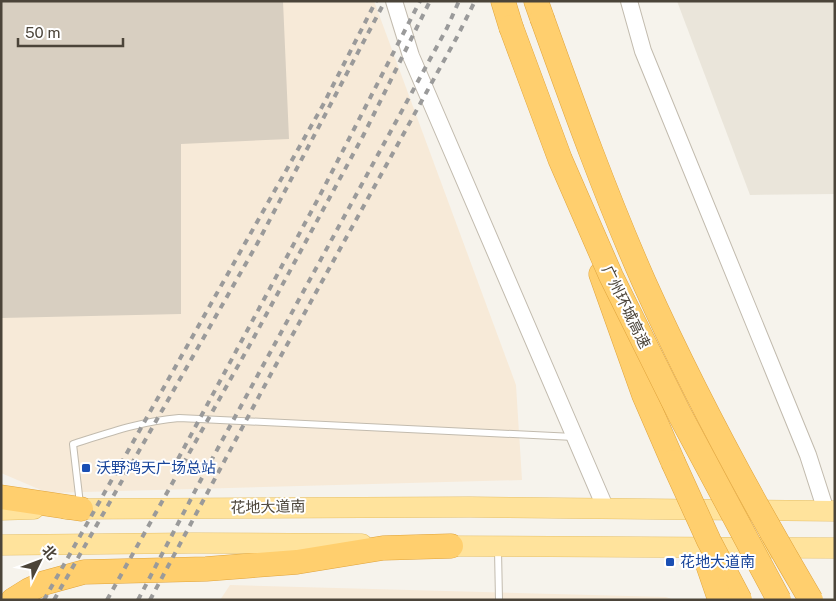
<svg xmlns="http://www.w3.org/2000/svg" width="836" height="601" font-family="'Public Sans','Noto Sans SC',sans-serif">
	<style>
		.residential { fill: #eae5da }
		.commercial { fill: #f7ead8 }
		.building { fill: #d8cfc1 }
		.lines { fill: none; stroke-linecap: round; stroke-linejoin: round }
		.service-casing { stroke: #c2bbae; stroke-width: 8 }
		.tertiary-casing { stroke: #c2bbae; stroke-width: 18 }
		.primary-casing { stroke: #e6c16a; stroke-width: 21 }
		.motorway-casing { stroke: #e0a43c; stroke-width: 25 }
		.service { stroke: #fff; stroke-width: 6 }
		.tertiary { stroke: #fff; stroke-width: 16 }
		.primary { stroke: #ffe39c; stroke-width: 20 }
		.motorway { stroke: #ffcf6e; stroke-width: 24 }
		.rail { stroke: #9a9a9a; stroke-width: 4; stroke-dasharray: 6 6; stroke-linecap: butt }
		.motorway-bridge-casing { stroke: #e0a43c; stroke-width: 25; stroke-linecap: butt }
		.motorway-bridge { stroke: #ffcf6e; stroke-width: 24 }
		.transit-dot { fill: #1a4fb4; stroke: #fff; stroke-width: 2 }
		.labels { text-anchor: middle; stroke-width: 4; stroke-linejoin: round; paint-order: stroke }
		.street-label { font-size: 15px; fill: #4b4439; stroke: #fff }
		.transit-label { font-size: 15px; fill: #164399; stroke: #fff; text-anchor: start }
	</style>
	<rect width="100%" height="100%" fill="#f6f3ec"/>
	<polygon class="residential" points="677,1 835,1 835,194 750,195"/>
	<g class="commercial">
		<polygon points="1,1 374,1 516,385 522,480 48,493 1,473"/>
		<polygon points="230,585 666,597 674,600 220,600"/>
	</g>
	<polygon class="building" points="1,1 283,1 289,139 181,144 181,314 1,318"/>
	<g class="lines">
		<g class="service-casing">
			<g id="service">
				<path d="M80 504 73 444C108 433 142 421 179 418L574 437"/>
				<polyline points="498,550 499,600"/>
			</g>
		</g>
		<g class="tertiary-casing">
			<g id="tertiary">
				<polyline points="394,1 411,56 605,507"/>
				<polyline points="629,1 643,51 808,455 826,511"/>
			</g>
		</g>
		<g class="primary-casing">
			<g id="primary">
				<polyline points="66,509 470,507 835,511"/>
				<polyline points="1,510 34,509"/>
				<polyline points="1,545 193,543 362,544"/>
				<polyline points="436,546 835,548"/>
			</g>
		</g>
		<g class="motorway-casing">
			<g id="motorway">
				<polyline points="503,1 511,27"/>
				<polyline points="536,1 542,18"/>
				<polyline points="601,274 644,395 673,462"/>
				<polyline points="1,497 81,509"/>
				<polyline points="13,600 29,590 44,583 84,572 206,569 297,562 383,548 451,546"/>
			</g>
		</g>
		<use href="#service" class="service"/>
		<use href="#tertiary" class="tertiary"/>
		<use href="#primary" class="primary"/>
		<use href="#motorway" class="motorway"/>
		<g class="rail">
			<polyline points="178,459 318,199 420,1"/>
			<polyline points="44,600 323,105 376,1"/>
			<polyline points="54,600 257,244 385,1"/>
			<polyline points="107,600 253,339 363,136 430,1"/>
			<polyline points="138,600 205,472 447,28 459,1"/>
			<polyline points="150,600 272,372 457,37 475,1"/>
		</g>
		<g class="motorway-bridge-casing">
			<g id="motorway-bridge">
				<path d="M542 18C574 107 606 196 644 282 693 391 750 497 811 600"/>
				<polyline points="511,27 560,159 611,276 680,415 779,600"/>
				<polyline points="673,462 709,541 740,600"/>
				<polyline points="708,565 720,600"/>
			</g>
		</g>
		<use href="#motorway-bridge" class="motorway-bridge"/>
	</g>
	<g class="transit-dot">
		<rect x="81" y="463" width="10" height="10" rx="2.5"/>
		<rect x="665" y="557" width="10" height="10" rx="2.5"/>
	</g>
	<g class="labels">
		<g class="street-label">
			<text transform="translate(626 307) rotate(64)" y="5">广州环城高速</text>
			<text transform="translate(268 507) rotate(-1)" y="5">花地大道南</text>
		</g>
		<g class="transit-label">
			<text x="96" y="473">沃野鸿天广场总站</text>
			<text x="680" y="567">花地大道南</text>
		</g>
	</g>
	<rect width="836" height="601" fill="none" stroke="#4b4439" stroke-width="5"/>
	<g transform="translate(40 561) rotate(48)" stroke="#ffffff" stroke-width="4" paint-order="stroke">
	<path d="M0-4L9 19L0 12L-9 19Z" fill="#4b4439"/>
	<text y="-8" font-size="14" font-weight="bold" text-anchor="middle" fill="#4b4439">北</text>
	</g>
	<path d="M18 38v8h105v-8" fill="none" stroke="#4b4439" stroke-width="2.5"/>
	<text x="25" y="38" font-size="15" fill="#4b4439" stroke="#ffffff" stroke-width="4" paint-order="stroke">50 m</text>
</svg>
